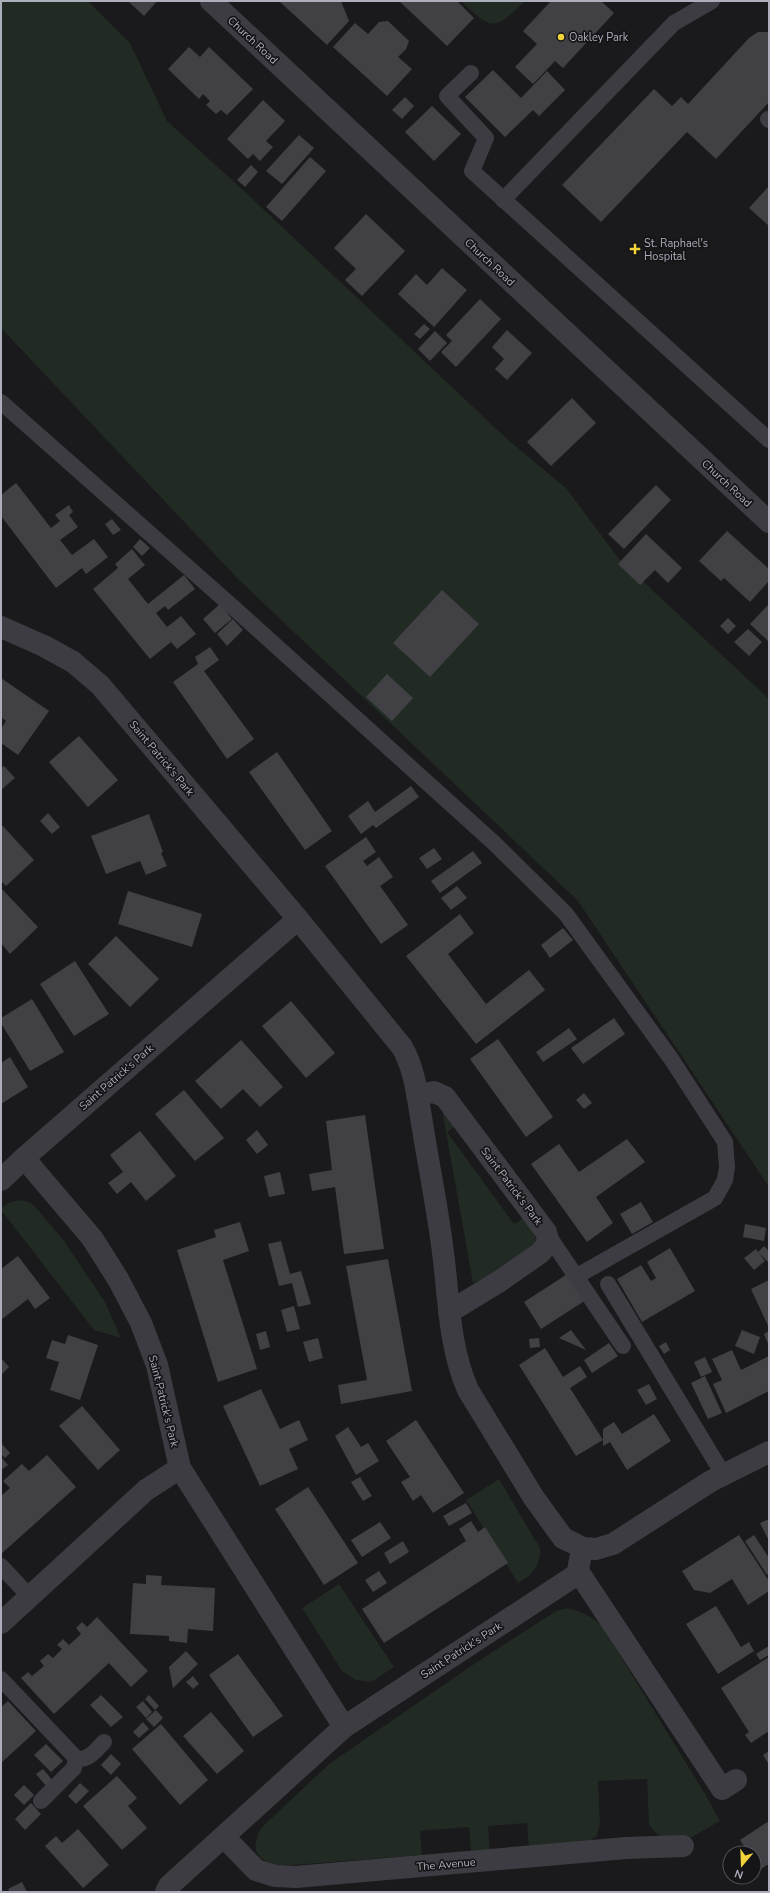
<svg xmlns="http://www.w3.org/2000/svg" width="770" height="1893" font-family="'Nunito Sans',sans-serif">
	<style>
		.green { fill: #212a23 }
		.building { fill: #414145 }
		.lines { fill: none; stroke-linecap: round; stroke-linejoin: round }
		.service { stroke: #3c3c42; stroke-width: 16 }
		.minor { stroke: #3c3c42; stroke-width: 22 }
		.tertiary { stroke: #3c3c42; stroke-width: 22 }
		.poi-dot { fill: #f2d33b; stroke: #151416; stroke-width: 1.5 }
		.labels { text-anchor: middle; stroke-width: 3.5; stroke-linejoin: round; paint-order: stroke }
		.poi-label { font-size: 11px; fill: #acaebb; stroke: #151416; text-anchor: start }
		.street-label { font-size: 11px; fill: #acaebb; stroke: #151416 }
	</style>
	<rect width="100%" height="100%" fill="#1a191b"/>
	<g class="green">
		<polygon points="1,1 88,1 130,43 167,121 243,190 506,438 566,488 619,559 769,699 769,1187 578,901 239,580 1,328"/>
		<path d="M461 1H525C494 31 492 31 461 1Z"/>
		<path d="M442 1110 456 1126 447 1132 514 1224 522 1219 533 1230 536 1240 534 1244C515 1257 496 1276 473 1283Z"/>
		<path d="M22 1200 30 1202 38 1210 64 1241 105 1302 121 1338 94 1330 1 1210C6 1202 14 1201 22 1200Z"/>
		<path d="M499 1479 540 1548C541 1565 533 1575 518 1583L466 1500Z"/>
		<polygon points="339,1584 394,1667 371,1682 356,1680 342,1671 302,1608"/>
		<path d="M567 1608C582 1612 591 1616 602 1626L707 1797 720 1821 692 1837 670 1838 658 1835 649 1825 647 1779 598 1781 600 1823 597 1836 586 1843 529 1848 527 1823 488 1826 490 1852 471 1851 469 1827 420 1831 422 1855 281 1866C257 1862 249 1850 261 1828L329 1764 474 1664 556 1611Z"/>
	</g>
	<g class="building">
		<polygon points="128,1 157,1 144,16"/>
		<polygon points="279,1 341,1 349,21 327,45"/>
		<polygon points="399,1 457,1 474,18 447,46"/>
		<polygon points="551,1 601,1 614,13 563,68 555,61 533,84 515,67 537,44 523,31"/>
		<polygon points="388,21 409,41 406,49 398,57 412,69 387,96 333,47 355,23 368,34 379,22"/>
		<polygon points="758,32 769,32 769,102 716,159 687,132 601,222 562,185 654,89 672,106 681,97 688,104 749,38"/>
		<polygon points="189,47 200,57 209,47 253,89 227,115 221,110 216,114 206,105 210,101 203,94 199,99 168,69"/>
		<polygon points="493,70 521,98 547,71 565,90 539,116 533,110 505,137 465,97"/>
		<polygon points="405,97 414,106 402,119 392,110"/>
		<polygon points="263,100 285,121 266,141 273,147 260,161 253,154 248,159 227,139"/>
		<polygon points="432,106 461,134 434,161 405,132"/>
		<polygon points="299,135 314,148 282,184 266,171"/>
		<polygon points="310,157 326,171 282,221 266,207"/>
		<polygon points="251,165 258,172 245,187 237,180"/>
		<polygon points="769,186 769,226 749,208"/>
		<polygon points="366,214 405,251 362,296 345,280 356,269 334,248"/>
		<polygon points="442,268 467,290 434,327 398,294 416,274 427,285"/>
		<polygon points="480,299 501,319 456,367 441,352 452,341 446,335"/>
		<polygon points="424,324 430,329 420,339 414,334"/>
		<polygon points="507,330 532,353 507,380 495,369 504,359 492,347"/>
		<polygon points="435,331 447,343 430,361 418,349"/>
		<polygon points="572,398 596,423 551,466 527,442"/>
		<polygon points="16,483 51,528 60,521 55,515 69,505 73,512 69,515 78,527 60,540 72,555 94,539 108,557 86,574 82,568 56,588 1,516 1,495"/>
		<polygon points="656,485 671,500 624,549 608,534"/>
		<polygon points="112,519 121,530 113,535 105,524"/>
		<polygon points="727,531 769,569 769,581 750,602 724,578 721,581 699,561"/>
		<polygon points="646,534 682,568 668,583 655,570 640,585 618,564"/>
		<polygon points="140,539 150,548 142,556 133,547"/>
		<polygon points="132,549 145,565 128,579 148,604 184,575 195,589 168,610 165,606 156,613 167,627 181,616 196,634 177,649 171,642 150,659 93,589 118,568 115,564"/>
		<polygon points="442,590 479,624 430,677 393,643"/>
		<polygon points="220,604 232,619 215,633 203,619"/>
		<polygon points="769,604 769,642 750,624"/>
		<polygon points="728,618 736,626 728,634 720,626"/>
		<polygon points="233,619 243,630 227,646 217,634"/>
		<polygon points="748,629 762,642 749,656 734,642"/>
		<polygon points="210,647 219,660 204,671 254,739 227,759 173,682 198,664 195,657"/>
		<polygon points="387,674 413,698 392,721 366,697"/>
		<polygon points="1,678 49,711 18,755 1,743 1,729 6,721 1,717"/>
		<polygon points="79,736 118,780 88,807 49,762"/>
		<polygon points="277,752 332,831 305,850 249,772"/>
		<polygon points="4,766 15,778 1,790 1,768"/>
		<polygon points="411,786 419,797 376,828 373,825 361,834 348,816 368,801 375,812"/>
		<polygon points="48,813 60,827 52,834 40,821"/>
		<polygon points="149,814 163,852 161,853 167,866 146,875 140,861 106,874 91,836"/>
		<polygon points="1,824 34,860 6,886 1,881"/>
		<polygon points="366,837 376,852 363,861 367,866 379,857 393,877 380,886 408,925 381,944 325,866"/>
		<polygon points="434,848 442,859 427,869 419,858"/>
		<polygon points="473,851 482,863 440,893 431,881"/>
		<polygon points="457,886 467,898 451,910 441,898"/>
		<polygon points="1,888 38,927 10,954 1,943"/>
		<polygon points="128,891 202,914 192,947 118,924"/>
		<polygon points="460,914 474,933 448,954 486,1004 529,970 545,990 476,1044 406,956"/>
		<polygon points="563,928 573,940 550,958 541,945"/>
		<polygon points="116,936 159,979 130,1007 88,964"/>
		<polygon points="75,961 109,1014 74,1036 40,984"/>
		<polygon points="32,999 64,1052 30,1071 1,1023 1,1018"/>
		<polygon points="291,1001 335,1053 306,1078 262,1026"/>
		<polygon points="614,1018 625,1034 583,1064 571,1048"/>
		<polygon points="569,1028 577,1039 543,1062 536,1052"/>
		<polygon points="498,1039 553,1117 526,1137 470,1059"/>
		<polygon points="241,1040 283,1087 260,1107 243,1089 221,1109 195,1081"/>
		<polygon points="10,1057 28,1087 1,1104 1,1063"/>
		<polygon points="184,1090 224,1138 195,1161 155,1114"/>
		<polygon points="584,1093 592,1103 584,1109 576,1100"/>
		<polygon points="365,1115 384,1249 344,1254 335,1187 312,1191 309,1174 332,1170 326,1121"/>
		<polygon points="257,1130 268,1145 257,1154 246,1140"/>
		<polygon points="140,1131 176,1176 146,1201 131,1182 117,1194 108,1183 123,1172 110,1155"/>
		<polygon points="627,1139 645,1162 596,1197 613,1223 587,1242 531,1164 559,1144 579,1172"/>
		<polygon points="280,1172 285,1194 269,1197 264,1176"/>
		<polygon points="641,1202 653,1222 632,1234 620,1214"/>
		<polygon points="240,1222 249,1251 223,1260 257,1369 218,1382 177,1250 216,1237 214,1230"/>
		<polygon points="745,1224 766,1228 764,1241 743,1237"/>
		<polygon points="281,1241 290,1274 301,1271 311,1304 298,1307 292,1283 279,1286 268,1244"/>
		<polygon points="764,1246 769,1251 769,1263 758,1252 765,1261 754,1270 744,1258 756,1249 758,1252"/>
		<polygon points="670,1248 695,1291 642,1322 617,1279 641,1265 651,1281 656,1278 647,1262"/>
		<polygon points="18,1256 50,1298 35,1309 28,1299 2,1319 1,1269"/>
		<polygon points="388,1259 412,1391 341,1404 338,1385 367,1380 346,1266"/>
		<polygon points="569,1273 586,1300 541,1329 524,1302"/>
		<polygon points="769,1280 769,1328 751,1289"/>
		<polygon points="294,1306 300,1329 287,1332 281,1310"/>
		<polygon points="571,1330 586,1350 559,1338"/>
		<polygon points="742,1330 760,1337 754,1354 735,1346"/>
		<polygon points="266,1331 270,1347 260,1350 256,1334"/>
		<polygon points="769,1331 769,1346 764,1334"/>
		<polygon points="68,1335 98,1345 80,1400 50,1390 59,1362 46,1358 52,1340 65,1344"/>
		<polygon points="318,1338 323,1358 309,1362 303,1342"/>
		<polygon points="539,1338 540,1347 530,1348 529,1339"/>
		<polygon points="666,1342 670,1350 664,1354 659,1346"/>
		<polygon points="609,1343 618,1356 592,1373 584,1360"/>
		<polygon points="545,1348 563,1377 580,1366 587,1377 570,1388 603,1440 603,1429 614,1422 622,1434 654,1414 671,1441 627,1470 610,1442 603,1446 603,1440 576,1456 519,1365"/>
		<polygon points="732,1350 741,1370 769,1356 769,1391 726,1413 713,1384 722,1380 712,1359"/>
		<polygon points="705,1357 712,1372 701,1377 694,1362"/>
		<polygon points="1,1358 9,1367 1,1375"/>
		<polygon points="705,1376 722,1413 708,1419 691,1383"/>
		<polygon points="649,1384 657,1399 646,1405 637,1390"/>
		<polygon points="261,1389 280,1429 299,1420 308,1440 289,1449 298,1469 260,1486 223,1406"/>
		<polygon points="82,1406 120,1450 98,1470 59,1426"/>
		<polygon points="416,1420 464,1493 433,1513 421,1495 413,1501 401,1482 410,1477 386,1441"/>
		<polygon points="348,1427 361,1447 368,1443 379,1461 356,1475 335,1436"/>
		<polygon points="1,1443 10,1453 5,1458 1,1454"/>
		<polygon points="47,1455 76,1487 1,1554 1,1496 10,1488 3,1481 22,1464 29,1471"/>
		<polygon points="1,1457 8,1465 1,1470"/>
		<polygon points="360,1477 372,1496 363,1501 351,1482"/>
		<polygon points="308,1487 358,1563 324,1585 275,1509"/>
		<polygon points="466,1503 472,1513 449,1526 443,1516"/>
		<polygon points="769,1519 769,1541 760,1523"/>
		<polygon points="471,1521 478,1532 485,1527 508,1563 384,1643 362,1609 466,1541 459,1529"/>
		<polygon points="380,1522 391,1538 362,1557 351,1540"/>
		<polygon points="739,1535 769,1581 769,1591 748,1605 732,1579 710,1593 694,1590 682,1571"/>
		<polygon points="754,1535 769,1558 769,1573 767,1575 745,1541"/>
		<polygon points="403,1541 409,1552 390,1564 384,1553"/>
		<polygon points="379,1571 387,1583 373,1592 365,1580"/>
		<polygon points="146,1575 162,1576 161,1585 215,1588 213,1631 188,1629 187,1643 169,1641 169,1636 130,1634 133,1583 146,1584"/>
		<polygon points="716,1606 741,1647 749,1642 754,1651 718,1674 686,1624"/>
		<polygon points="97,1617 148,1671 131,1687 109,1663 54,1714 21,1678 28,1672 32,1676 44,1666 40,1661 48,1654 53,1658 62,1649 57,1645 63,1639 69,1645 81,1634 76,1628 82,1622 87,1627"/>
		<polygon points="769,1646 769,1655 760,1660 756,1654"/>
		<polygon points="186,1651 198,1664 173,1688 169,1667"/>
		<polygon points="238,1654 283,1716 253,1737 209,1675"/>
		<polygon points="769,1657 769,1731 751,1743 745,1735 749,1732 721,1688"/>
		<polygon points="193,1676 199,1684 193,1689 186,1682"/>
		<polygon points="101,1695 123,1717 111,1727 90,1705"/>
		<polygon points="149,1695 159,1706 155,1710 145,1699"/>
		<polygon points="8,1701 36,1731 1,1763 1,1707"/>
		<polygon points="143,1701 152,1712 146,1718 136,1707"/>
		<polygon points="156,1710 163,1718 154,1727 146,1719"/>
		<polygon points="211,1712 244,1751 217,1774 183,1736"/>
		<polygon points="143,1722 149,1729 139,1738 133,1732"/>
		<polygon points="161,1724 208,1780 180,1805 132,1749"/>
		<polygon points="46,1744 63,1761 51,1772 34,1755"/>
		<polygon points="769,1751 769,1765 763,1755"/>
		<polygon points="111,1754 121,1764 111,1775 101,1765"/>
		<polygon points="43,1769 53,1781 46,1786 36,1774"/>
		<polygon points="117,1776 137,1798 128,1806 147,1828 122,1850 83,1806"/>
		<polygon points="80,1783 89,1791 76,1804 68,1796"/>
		<polygon points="24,1785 34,1795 24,1805 14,1795"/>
		<polygon points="31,1803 41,1814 25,1830 15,1819"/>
		<polygon points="769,1821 769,1864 759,1870 754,1861 754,1853 749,1853 740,1840"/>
		<polygon points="78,1829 109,1865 83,1888 45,1846 56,1836 62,1843"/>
		<polygon points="22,1882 27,1892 10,1892 8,1889"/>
	</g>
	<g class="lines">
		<g class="service">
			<polyline points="471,73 447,96 486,138 472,171 769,440"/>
			<polyline points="768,119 769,120"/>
			<polyline points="503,200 674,23 712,1"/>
			<polyline points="1,402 234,608 494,843 566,914 672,1060 725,1142 727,1167 725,1180 715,1198 577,1276"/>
			<polyline points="546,1232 623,1346"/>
			<polyline points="608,1284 723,1474"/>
			<polyline points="1,1566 30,1597"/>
			<path d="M1 1679 76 1758C88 1762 96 1750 104 1742"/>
			<polyline points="41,1801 74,1768 76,1758"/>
		</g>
		<g class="minor">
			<path d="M1 627 44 646 73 662 100 685 298 919 402 1047C416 1071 418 1102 423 1129 429 1167 437 1206 442 1245 449 1293 448 1345 468 1390L534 1498 563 1538 583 1548 596 1549 613 1544 711 1481 769 1452"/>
			<polyline points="298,919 24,1158 92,1238 118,1279 141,1323 157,1365 180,1468 344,1727 579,1573"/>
			<polyline points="417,1095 434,1092 445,1097 546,1232 548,1240 545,1247 540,1253 500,1281 449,1312"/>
			<polyline points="1,1180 24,1158"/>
			<polyline points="580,1559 578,1571 722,1789 736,1780"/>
			<polyline points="1,1623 146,1490 180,1468"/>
			<polyline points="224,1837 256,1870 275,1876 296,1877 626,1848 683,1846"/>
			<polyline points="166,1892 169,1886 344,1727"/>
		</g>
		<polyline class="tertiary" points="211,1 769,522"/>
	</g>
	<g class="poi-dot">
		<circle cx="561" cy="37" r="4"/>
		<path d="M633 243h4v4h4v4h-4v4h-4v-4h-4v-4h4z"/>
	</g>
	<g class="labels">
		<g class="poi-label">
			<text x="569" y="41">Oakley Park</text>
			<text x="644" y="247">St. Raphael's<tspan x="644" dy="13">Hospital</tspan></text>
		</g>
		<g class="street-label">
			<text transform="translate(253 40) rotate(43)" y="4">Church Road</text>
			<text transform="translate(490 262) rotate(43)" y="4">Church Road</text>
			<text transform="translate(727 483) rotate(43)" y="4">Church Road</text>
			<text transform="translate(162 758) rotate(50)" y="4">Saint Patrick's Park</text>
			<text transform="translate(116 1077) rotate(-41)" y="4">Saint Patrick's Park</text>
			<text transform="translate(512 1186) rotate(53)" y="4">Saint Patrick's Park</text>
			<text transform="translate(164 1401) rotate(76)" y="4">Saint Patrick's Park</text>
			<text transform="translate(461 1650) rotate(-33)" y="4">Saint Patrick's Park</text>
			<text transform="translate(446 1864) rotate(-5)" y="4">The Avenue</text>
		</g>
	</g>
	<rect width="770" height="1893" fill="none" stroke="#acaebb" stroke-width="4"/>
	<g transform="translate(742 1865) rotate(199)"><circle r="19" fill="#151416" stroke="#515258"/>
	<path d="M0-3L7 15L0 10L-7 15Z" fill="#f2d33b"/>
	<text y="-6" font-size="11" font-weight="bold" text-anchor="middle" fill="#acaebb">N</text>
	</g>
</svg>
